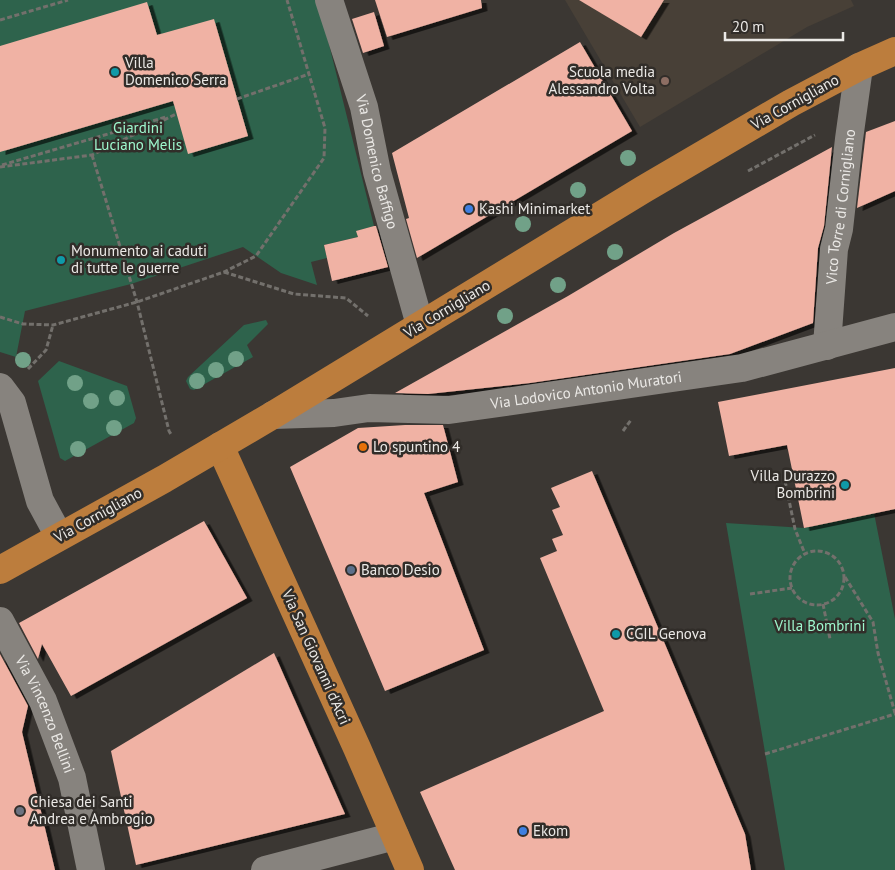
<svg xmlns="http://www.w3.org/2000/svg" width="895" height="870" font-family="'PT Sans',sans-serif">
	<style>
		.built { fill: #484037 }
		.green { fill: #2e634c }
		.building { fill: #f0b2a4; filter: url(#shadow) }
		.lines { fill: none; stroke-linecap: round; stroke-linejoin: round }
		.path { stroke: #73706c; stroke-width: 3; stroke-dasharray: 5 2.5; stroke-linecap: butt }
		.minor { stroke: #87837e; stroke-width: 28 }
		.major { stroke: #bc7d3d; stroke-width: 28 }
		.tree { fill: #71a188 }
		.culture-dot { fill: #0f9aa8; stroke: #312d29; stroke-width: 2 }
		.education-dot { fill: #8d6e63; stroke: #312d29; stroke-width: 2 }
		.shop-dot { fill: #3f7fe0; stroke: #312d29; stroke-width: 2 }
		.food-dot { fill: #e8710a; stroke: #312d29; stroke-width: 2 }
		.service-dot { fill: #5c6f8a; stroke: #312d29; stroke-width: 2 }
		.worship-dot { fill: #6b7280; stroke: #312d29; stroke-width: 2 }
		.labels { text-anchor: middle; stroke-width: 5; stroke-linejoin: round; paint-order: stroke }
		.poi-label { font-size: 15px; fill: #ebe9e6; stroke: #312d29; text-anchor: start }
		.street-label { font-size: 15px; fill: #ebe9e6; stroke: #312d29 }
		.park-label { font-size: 15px; fill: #9ef8ce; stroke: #312d29 }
	</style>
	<defs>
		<filter id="shadow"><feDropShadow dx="5.5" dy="3" stdDeviation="0" flood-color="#0009"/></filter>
	</defs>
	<rect width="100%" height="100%" fill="#3b3733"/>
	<polygon class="built" points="565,0 851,0 854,6 807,27 640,127"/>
	<g class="green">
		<polygon points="0,0 318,0 374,226 357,231 358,237 324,245 327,258 311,262 317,285 281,273 243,247 131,284 25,311 16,357 0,352"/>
		<polygon points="266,320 268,324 247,345 253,357 194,390 190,389 186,381 188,377 244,325"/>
		<polygon points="59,361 127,386 136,418 134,423 65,461 60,458 38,381"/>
		<polygon points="874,513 895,619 895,870 785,870 726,523 804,528"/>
	</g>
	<g class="building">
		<polygon points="375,0 481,0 482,8 387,37"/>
		<polygon points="579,0 664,0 641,37"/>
		<polygon points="147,2 157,35 214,19 248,136 188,154 173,101 0,152 0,46"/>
		<polygon points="374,12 384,46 363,53 352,19"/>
		<polygon points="580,42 632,131 417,258 406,219 409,218 392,153"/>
		<polygon points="895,121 895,191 857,208 866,132"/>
		<polygon points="832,147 824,226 818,248 813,323 730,354 530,383 428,394 395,393 568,296 674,233"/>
		<polygon points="374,226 376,226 388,267 332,281 324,245 358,237 356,231"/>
		<polygon points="895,368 895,509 804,528 787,445 729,456 718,402"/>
		<polygon points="405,425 443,425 458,482 424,493 484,650 385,691 290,467 358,428"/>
		<polygon points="592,471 745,834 751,870 455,870 420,792 604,711 540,558 557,551 552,539 563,535 552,510 560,507 551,488"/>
		<polygon points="204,521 247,598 71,696 42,644 38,659 19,623"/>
		<polygon points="274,653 345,814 136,865 111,751"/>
		<polygon points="0,654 28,706 22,732 55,870 0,870"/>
	</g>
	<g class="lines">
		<g class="path">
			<polyline points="0,20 68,0"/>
			<polyline points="237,99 309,74"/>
			<polyline points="92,155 137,302 169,431 172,436"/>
			<polyline points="2,165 166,117"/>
			<polyline points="0,167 92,155 176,114"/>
			<polyline points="748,171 815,135"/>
			<polyline points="224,272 294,294 346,298 368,316"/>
			<polyline points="0,317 23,324 53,325 137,302 224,272 256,256 324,158 325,128 287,0"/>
			<polyline points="28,369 46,350 53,325"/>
			<polyline points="623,431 631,420"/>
			<polyline points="785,481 795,529 805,554"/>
			<circle cx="817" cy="578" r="27"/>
			<polyline points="845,577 873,622 878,653 895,713"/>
			<polyline points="750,594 792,588"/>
			<polyline points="823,604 830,639"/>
			<polyline points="765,754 895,714"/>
		</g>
		<g class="minor">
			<path id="s1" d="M329 0 364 107 377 172 420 325"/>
			<path id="s2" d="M827 346 834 249 839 229 849 139 859 67"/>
			<polyline points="0,387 12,403 40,501 59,536"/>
			<path id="s3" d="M273 415 334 413 369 408 449 410 742 368 895 327"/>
			<path id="s4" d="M0 621 43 701 72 778 91 870"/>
			<polyline points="265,870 395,836"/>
		</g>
		<g class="major">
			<polyline points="220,446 357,748 410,870"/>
			<polyline points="0,570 164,479 273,415 644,189 791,103 859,67 895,51"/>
		</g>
	</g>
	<g class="tree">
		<circle cx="628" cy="158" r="8"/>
		<circle cx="578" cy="190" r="8"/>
		<circle cx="523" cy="224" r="8"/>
		<circle cx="615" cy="252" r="8"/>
		<circle cx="558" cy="285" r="8"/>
		<circle cx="505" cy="316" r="8"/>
		<circle cx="236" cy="359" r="8"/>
		<circle cx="23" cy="360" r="8"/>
		<circle cx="216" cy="370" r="8"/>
		<circle cx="197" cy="381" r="8"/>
		<circle cx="75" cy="383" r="8"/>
		<circle cx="117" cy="398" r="8"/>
		<circle cx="91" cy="401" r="8"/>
		<circle cx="114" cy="428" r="8"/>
		<circle cx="78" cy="449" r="8"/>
	</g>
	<g class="culture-dot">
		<circle cx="115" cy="72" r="5"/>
		<circle cx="61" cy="260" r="5"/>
		<circle cx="845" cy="485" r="5"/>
		<circle cx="616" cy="634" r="5"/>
	</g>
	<circle class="education-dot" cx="665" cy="81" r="5"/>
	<g class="shop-dot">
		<circle cx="469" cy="209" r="5"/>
		<circle cx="523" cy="831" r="5"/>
	</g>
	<circle class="food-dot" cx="363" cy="447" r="5"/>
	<circle class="service-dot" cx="351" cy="570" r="5"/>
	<circle class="worship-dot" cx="20" cy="811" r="5"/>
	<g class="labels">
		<g class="poi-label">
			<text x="125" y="68">Villa<tspan x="125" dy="17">Domenico Serra</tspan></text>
			<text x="655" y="77" text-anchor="end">Scuola media<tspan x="655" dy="17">Alessandro Volta</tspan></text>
			<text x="479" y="214">Kashi Minimarket</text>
			<text x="71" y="256">Monumento ai caduti<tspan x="71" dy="17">di tutte le guerre</tspan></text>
			<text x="373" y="452">Lo spuntino 4</text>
			<text x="835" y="481" text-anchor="end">Villa Durazzo<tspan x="835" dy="17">Bombrini</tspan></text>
			<text x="361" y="575">Banco Desio</text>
			<text x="626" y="639">CGIL Genova</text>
			<text x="30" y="807">Chiesa dei Santi<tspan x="30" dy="17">Andrea e Ambrogio</tspan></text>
			<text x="533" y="836">Ekom</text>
		</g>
		<g class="street-label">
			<text transform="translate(795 102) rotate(-29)" y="5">Via Cornigliano</text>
			<text dy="5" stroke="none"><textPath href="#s1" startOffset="169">Via Domenico Baffigo</textPath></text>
			<text dy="5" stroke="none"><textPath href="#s2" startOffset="140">Vico Torre di Cornigliano</textPath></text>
			<text transform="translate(447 309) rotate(-31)" y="5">Via Cornigliano</text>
			<text dy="5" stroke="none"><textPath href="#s3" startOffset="315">Via Lodovico Antonio Muratori</textPath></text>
			<text transform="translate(98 515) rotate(-29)" y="5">Via Cornigliano</text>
			<text transform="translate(316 657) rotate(66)" y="5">Via San Giovanni d'Acri</text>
			<text dy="5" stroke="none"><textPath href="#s4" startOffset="104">Via Vincenzo Bellini</textPath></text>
		</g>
		<g class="park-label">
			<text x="138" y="133">Giardini<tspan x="138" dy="17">Luciano Melis</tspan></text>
			<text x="820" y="631">Villa Bombrini</text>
		</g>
	</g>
	<path d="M725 32v8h118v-8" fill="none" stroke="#ebe9e6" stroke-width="2.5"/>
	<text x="732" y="32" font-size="15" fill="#ebe9e6" stroke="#312d29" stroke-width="4" paint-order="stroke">20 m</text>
</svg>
